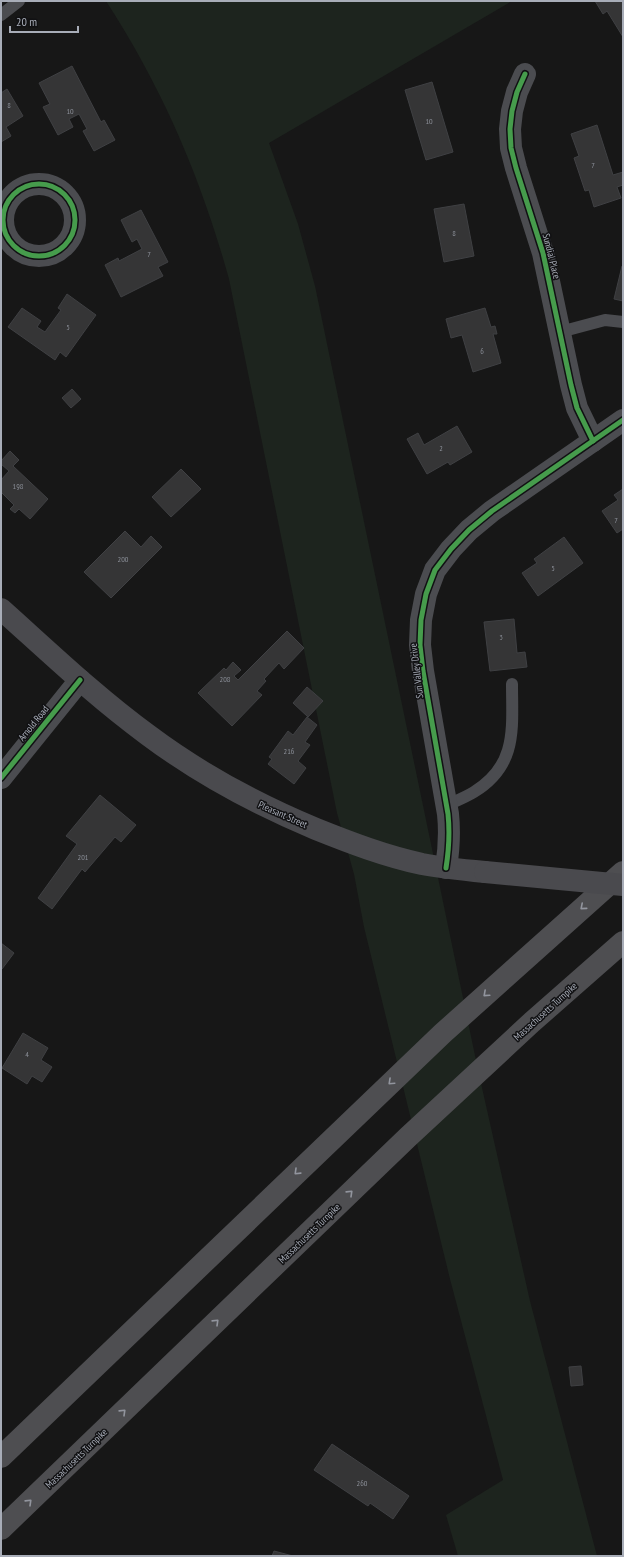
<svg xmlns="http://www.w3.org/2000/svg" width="624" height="1557" font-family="'PT Sans Narrow',sans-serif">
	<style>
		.green { fill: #1d241e }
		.building { fill: #353536; stroke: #3f4043 }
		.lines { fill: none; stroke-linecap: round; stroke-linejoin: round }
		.lane { stroke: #4b4c50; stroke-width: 12 }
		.street { stroke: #4b4c50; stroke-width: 22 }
		.secondary { stroke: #4a4a4e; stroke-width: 22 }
		.highway { stroke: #4e4e51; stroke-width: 22 }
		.secondary-bridge { stroke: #4a4a4e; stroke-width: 22 }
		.cycleway-casing { stroke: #111113; stroke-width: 8 }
		.cycleway { stroke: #469c4c; stroke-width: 5 }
		.oneway { stroke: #92959e }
		.labels { text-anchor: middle; stroke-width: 3; stroke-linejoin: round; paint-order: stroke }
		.number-label { font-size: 8px; fill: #8b8f98 }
		.street-label { font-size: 10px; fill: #a8adb8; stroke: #111113 }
	</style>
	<rect width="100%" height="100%" fill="#171717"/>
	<path class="green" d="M106 1H512L269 143 298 224 315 286 478 1070 530 1301 597 1556H458L446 1515 503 1480 450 1279 364 927 354 874 337 813 229 279C201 178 163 89 106 1Z"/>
	<g class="building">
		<polygon points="595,1 623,1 623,37 607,11 603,14"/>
		<polygon points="72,66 101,122 104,120 115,140 94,151 83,131 87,129 79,114 69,119 73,127 58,135 43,107 50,104 39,83"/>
		<polygon points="432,82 453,152 426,160 405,90"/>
		<polygon points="7,89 23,116 6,127 11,136 1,142 1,93"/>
		<polygon points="597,125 613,175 623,172 623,185 617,187 621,198 594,207 589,190 585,191 574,158 579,156 571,134"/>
		<polygon points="464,204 474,256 444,262 434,209"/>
		<polygon points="141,210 168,262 158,267 163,276 121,297 105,265 118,258 119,261 142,249 137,239 132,242 121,220"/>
		<polygon points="622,266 623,267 623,301 614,299"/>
		<polygon points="67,294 96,315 66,357 60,352 55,360 8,327 22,308 41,321 37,327 45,332 61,310 58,308"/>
		<polygon points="485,308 491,327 495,326 497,334 493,334 501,363 473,372 462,335 451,338 446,319"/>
		<polygon points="72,389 81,399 71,408 62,398"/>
		<polygon points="457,426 472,452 450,465 448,462 427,474 407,439 418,433 424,445"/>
		<polygon points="10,451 19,460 13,466 48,499 30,519 19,509 15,513 10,509 14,505 1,492 1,480 9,471 1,464 1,461"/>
		<polygon points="181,469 201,489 171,517 152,497"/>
		<polygon points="623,489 623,529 617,533 602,511 618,500 614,495"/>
		<polygon points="125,531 141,547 151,536 162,547 111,598 84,572"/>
		<polygon points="564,537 583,563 538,596 522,573 537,563 534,559"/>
		<polygon points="514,619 517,653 525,652 527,667 490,671 484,622"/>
		<polygon points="287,631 304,648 284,669 279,663 264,679 266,681 257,691 262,695 232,726 198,693 224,668 226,670 233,662 241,670 234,676 238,680"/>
		<polygon points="307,687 323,701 308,717 293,703"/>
		<polygon points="307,717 317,725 305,742 310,745 298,761 306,768 294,784 268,764 272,759 269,757 288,731 293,735"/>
		<polygon points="100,795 136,825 121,842 115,837 85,872 82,869 52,909 38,898 77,844 66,836"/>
		<polygon points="1,943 14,953 2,969 1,968"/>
		<polygon points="23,1033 48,1048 41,1060 52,1067 42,1082 32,1076 27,1084 2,1068"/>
		<polygon points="581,1366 583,1385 571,1386 569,1367"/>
		<polygon points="332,1444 409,1496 393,1519 370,1503 368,1506 314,1470"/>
		<polygon points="274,1551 293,1556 272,1556"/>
	</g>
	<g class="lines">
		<g class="lane">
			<polyline points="1,15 19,1"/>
			<polyline points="560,332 605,320 623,322"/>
			<path d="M447 805C456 801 466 797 474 792 518 765 512 728 512 684"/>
		</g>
		<g class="street">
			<polyline points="525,74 517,92 512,111 510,129 511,148 516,168 543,253 571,385 577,408 593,441"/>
			<circle cx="39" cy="220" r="36"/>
			<polyline points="1,778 80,680"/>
			<path d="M446 868C449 849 450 833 448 814L423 671 420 645 421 620 426 594 435 570 451 549 469 530 492 511 623 420"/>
		</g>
		<path class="secondary" d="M1 609C49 652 96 697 148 735 200 774 256 804 316 829 351 843 385 856 422 864 443 868 464 870 485 872"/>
		<g class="highway">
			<polyline points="1,1457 443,1033 623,872"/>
			<polyline points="1,1529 408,1137 532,1022 623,942"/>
		</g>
		<polyline class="secondary-bridge" points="485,872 623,885"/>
		<g class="cycleway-casing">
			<g id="cycleway">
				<polyline points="525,74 517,92 512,111 510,129 511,148 516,168 543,253 571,385 577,408 593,441"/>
				<circle cx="39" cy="220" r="36"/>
				<polyline points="1,778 80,680"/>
				<path d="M446 868C449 849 450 833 448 814L423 671 420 645 421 620 426 594 435 570 451 549 469 530 492 511 623 420"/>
			</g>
		</g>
		<use href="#cycleway" class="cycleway"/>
	</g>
	<defs><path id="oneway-chevron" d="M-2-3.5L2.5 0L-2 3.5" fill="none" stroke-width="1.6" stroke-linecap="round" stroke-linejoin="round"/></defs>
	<g class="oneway">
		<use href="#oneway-chevron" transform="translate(583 907) rotate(139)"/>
		<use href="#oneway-chevron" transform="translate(486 994) rotate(138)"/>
		<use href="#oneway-chevron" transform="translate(391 1082) rotate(137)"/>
		<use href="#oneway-chevron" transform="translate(297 1172) rotate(136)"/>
		<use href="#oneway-chevron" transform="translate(350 1193) rotate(-44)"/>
		<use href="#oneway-chevron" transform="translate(216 1322) rotate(-44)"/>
		<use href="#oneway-chevron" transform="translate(123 1412) rotate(-44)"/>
		<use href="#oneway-chevron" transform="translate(29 1502) rotate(-44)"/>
	</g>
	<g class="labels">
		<g class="number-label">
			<text x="9" y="108">8</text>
			<text x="70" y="114">10</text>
			<text x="429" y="124">10</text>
			<text x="593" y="168">7</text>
			<text x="454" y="236">8</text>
			<text x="149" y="257">7</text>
			<text x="68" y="330">5</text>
			<text x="482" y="354">6</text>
			<text x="441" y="451">2</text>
			<text x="18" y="489">198</text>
			<text x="616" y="523">7</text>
			<text x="123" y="562">200</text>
			<text x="553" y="571">5</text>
			<text x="501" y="640">3</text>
			<text x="225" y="682">208</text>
			<text x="289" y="754">216</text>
			<text x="83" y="860">201</text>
			<text x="27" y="1057">4</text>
			<text x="362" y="1486">260</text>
		</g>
		<g class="street-label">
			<text transform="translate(552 256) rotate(76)" y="4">Sundial Place</text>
			<text transform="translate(416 671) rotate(-97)" y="4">Sun Valley Drive</text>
			<text transform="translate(33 723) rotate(-51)" y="4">Arnold Road</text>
			<text transform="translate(283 814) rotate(24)" y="4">Pleasant Street</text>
			<text transform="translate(545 1011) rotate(-42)" y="4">Massachusetts Turnpike</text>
			<text transform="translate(309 1233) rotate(-44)" y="4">Massachusetts Turnpike</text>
			<text transform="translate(76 1458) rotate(-44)" y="4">Massachusetts Turnpike</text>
		</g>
	</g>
	<rect width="624" height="1557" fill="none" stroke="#a8adb8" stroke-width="4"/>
	<path d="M10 26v6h68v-6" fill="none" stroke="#a8adb8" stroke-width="2"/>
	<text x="16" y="26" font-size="12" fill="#a8adb8" stroke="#111113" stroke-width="3" paint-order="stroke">20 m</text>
</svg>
